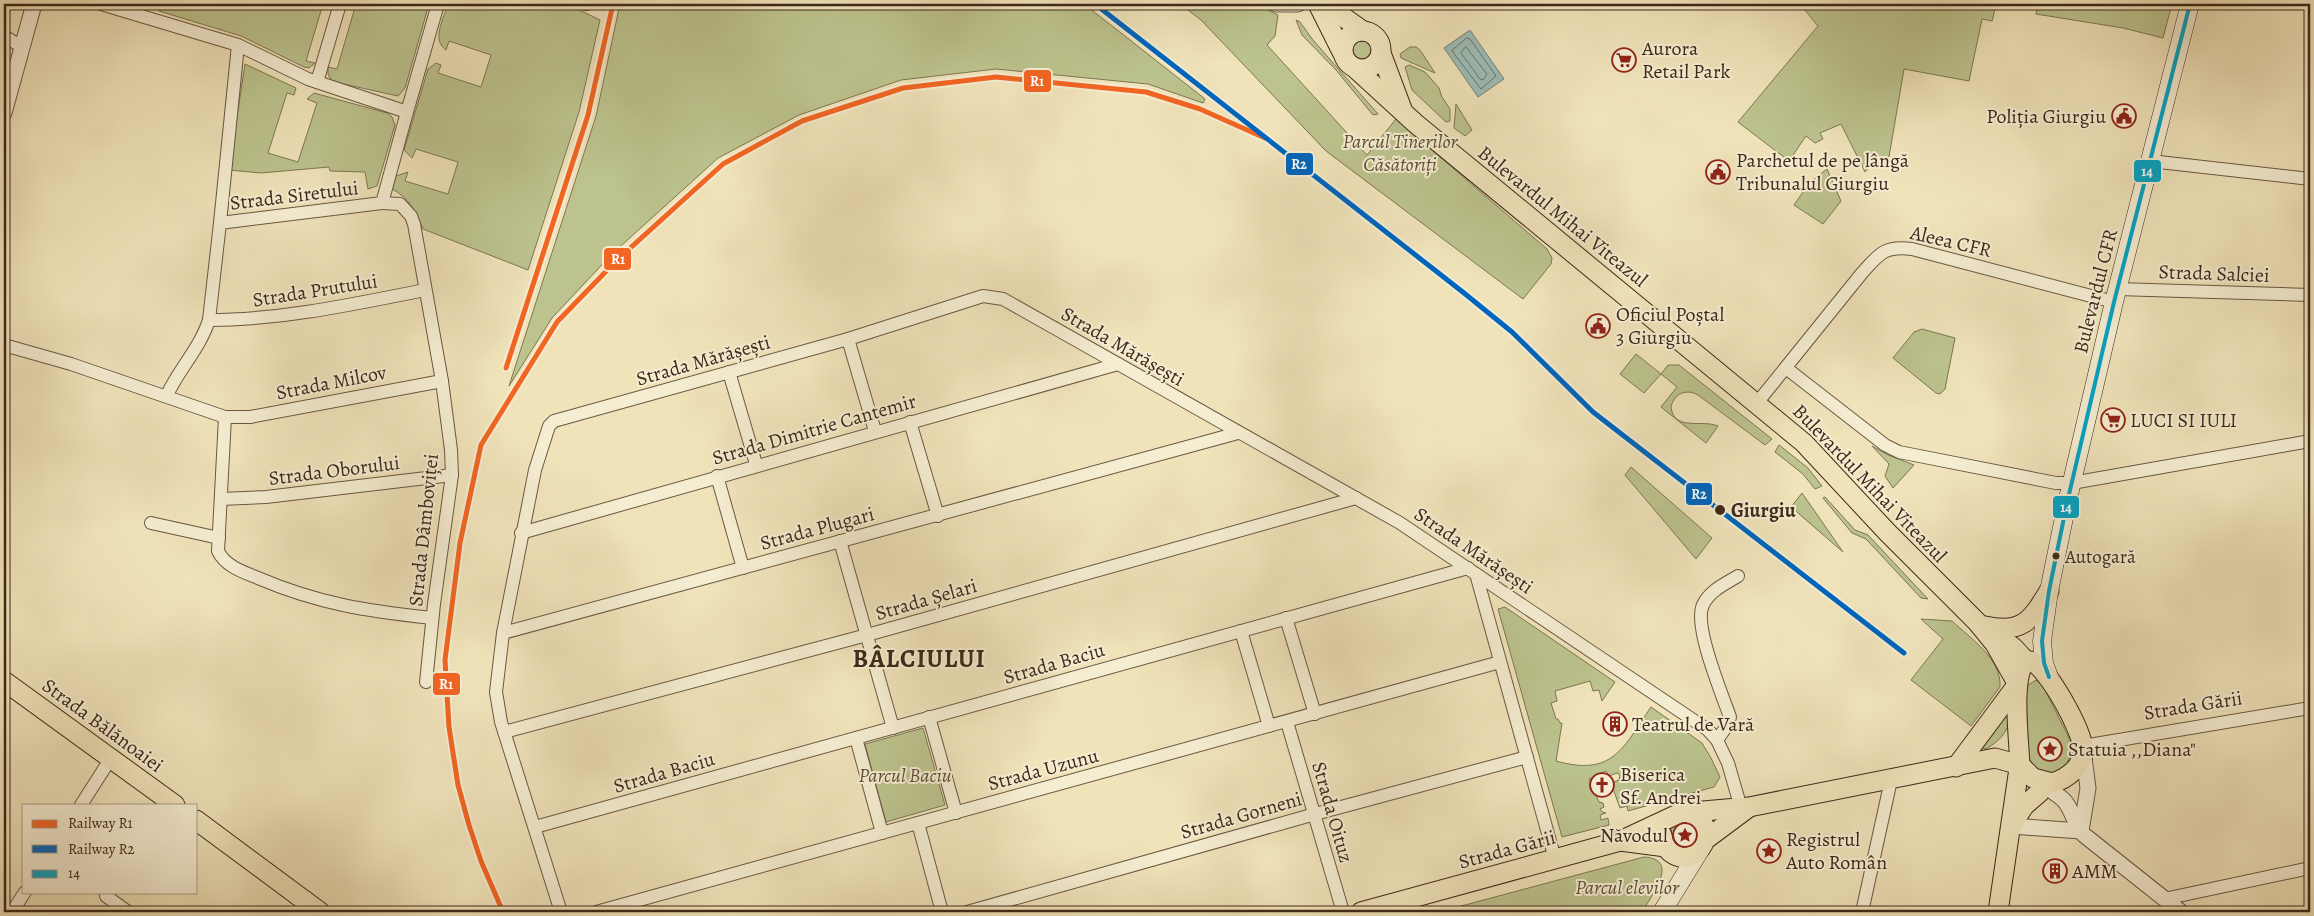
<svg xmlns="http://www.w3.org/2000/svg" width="2314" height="916" font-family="Alegreya,serif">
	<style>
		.green { fill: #bcc38e; stroke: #7d7654 }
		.water { fill: #9cbdb6; stroke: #768178 }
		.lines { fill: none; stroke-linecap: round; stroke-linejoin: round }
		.shore { stroke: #6d7268; stroke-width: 1 }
		.minor-casing { stroke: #6a5742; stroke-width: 14 }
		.tertiary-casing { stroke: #6a5742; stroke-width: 17 }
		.secondary-casing { stroke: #3e281a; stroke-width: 19 }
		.primary-casing { stroke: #3e281a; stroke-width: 21 }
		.minor { stroke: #f5edd2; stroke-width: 12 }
		.tertiary { stroke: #f5edd2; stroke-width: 15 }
		.secondary { stroke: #f5edd2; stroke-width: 18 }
		.primary { stroke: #f0e3ba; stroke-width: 19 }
		.bus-1-casing { stroke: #f5edd2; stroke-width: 8 }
		.bus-1 { stroke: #03a3c5; stroke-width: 4 }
		.rail-1-casing { stroke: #f5edd2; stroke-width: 9 }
		.rail-2-casing { stroke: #f5edd2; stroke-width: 9 }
		.rail-1 { stroke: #f26522; stroke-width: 5 }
		.rail-2 { stroke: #0065bd; stroke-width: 5 }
		.stop-dot { fill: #3e281a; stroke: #f5edd2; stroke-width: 2 }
		.labels { text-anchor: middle; stroke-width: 4; stroke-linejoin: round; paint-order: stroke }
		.bus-label { font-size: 19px; fill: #3e281a; stroke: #f5edd2; text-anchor: start }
		.poi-label { font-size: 20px; fill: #3e281a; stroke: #f5edd2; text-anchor: start }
		.park-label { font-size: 20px; font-style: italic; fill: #5e4f37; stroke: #f5edd2 }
		.street-label { font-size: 20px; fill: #3e281a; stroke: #f5edd2 }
		.stop-label { font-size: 20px; font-weight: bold; fill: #3e281a; stroke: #f5edd2; text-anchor: start }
		.district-label { font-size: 25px; font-weight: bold; letter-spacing: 1px; fill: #3e281a; stroke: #f5edd2 }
		.line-badge { stroke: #f5edd2; stroke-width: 2 }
		.badge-label { font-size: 14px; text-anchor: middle; font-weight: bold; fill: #fff }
	</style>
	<rect width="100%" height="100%" fill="#f0e3ba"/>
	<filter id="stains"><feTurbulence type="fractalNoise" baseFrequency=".004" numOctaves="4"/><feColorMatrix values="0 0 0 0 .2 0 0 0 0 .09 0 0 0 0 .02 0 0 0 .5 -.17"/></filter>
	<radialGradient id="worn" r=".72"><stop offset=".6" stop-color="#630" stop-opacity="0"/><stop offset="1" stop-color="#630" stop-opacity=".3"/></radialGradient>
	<g class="green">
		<polygon points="164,4 323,4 306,61 315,63 309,68 304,67 241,36 159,11"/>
		<polygon points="356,4 429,4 405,88 398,96 339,83 331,80 328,74 328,67 337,69"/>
		<path d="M448 4H567L600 20 579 112 528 270 423 229C416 211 409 198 392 189L396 176 408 172 405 181 448 194 458 162 416 149 412 158 404 150 428 69 436 63 441 65 438 73 481 87 491 55 449 41 446 50C431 40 444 18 448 4Z"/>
		<polygon points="620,4 1084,4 1205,99 1203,103 1148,84 996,69 901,80 799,115 718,158 612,254 552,318 509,386 596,116"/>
		<polygon points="1180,4 1255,4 1278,15 1275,36 1267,45 1367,155 1396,119 1547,249 1552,258 1551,264 1523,299 1326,151 1201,20"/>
		<path d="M1800 4H1993L1996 5 1992 21 1982 19 1969 81 1904 69 1889 157C1877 157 1872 163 1865 172L1841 124 1820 133 1823 139 1815 143 1806 136 1789 161 1738 122 1818 26Z"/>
		<polygon points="2038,4 2172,4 2163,38 2123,28 2036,14"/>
		<polygon points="1296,20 1300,22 1313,40 1378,114 1373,115 1336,70 1302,35"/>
		<circle cx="1362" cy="50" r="9"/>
		<polygon points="1410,47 1416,47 1420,50 1435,73 1401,58 1400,54"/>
		<polygon points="245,64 296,88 294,95 287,93 268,153 298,162 317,103 307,99 314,93 387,113 392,117 395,125 377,186 368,189 365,172 330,171 329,167 261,173 229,170"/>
		<polygon points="1409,65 1425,72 1439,88 1442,97 1450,109 1450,121 1446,122 1412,90 1405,67"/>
		<polygon points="1456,104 1472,130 1465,136 1454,128"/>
		<polygon points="1827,169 1841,201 1823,224 1794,205 1810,182"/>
		<polygon points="1922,329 1955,338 1945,389 1940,394 1936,393 1893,358 1914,332"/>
		<path d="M1636 354 1661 374 1668 365H1679L1772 439 1765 445 1698 395C1686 388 1674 394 1671 407 1674 432 1702 419 1718 426L1706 443 1661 407 1677 387 1661 374 1644 393 1620 374Z"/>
		<polygon points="1779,445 1808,468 1822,486 1815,489 1803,474 1775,452"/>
		<polygon points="1872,446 1888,455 1914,465 1893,488 1885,476 1889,464"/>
		<polygon points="1631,467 1712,538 1696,559 1625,475"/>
		<polygon points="1802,493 1843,552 1791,507"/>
		<polygon points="1825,497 1855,530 1868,535 1928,599 1921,598 1866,539 1852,533 1823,498"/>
		<path d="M1505 607 1615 682 1602 701 1599 690 1593 691 1590 681 1555 691 1557 701 1551 703 1556 719H1558L1560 723H1562L1556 761C1613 777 1623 748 1651 707L1702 743 1711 758 1720 777 1714 787 1628 811 1627 806 1620 808 1611 783 1619 780 1620 775 1617 773 1609 776 1606 771 1589 779 1599 802 1603 803 1604 807 1600 809 1602 812 1606 813 1600 815 1601 820 1608 818 1609 825 1562 837 1498 609Z"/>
		<path d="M1921 619 1952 621C1971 639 2002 659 2000 687L1971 726 1911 680 1943 639Z"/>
		<path d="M2036 680 2043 686 2071 742C2076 774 2038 786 2028 755L2026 690 2028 685Z"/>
		<path d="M2003 717 2009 718C2009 732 1998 742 1986 749L1982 748Z"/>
		<polygon points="923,728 945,805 886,822 865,744"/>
		<polygon points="1678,821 1690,821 1699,833 1691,849 1676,847 1669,834 1672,826"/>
		<path d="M1644 857C1681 859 1651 896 1642 912H1439Z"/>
	</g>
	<polygon class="water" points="1470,30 1504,79 1478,97 1444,48"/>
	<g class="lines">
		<g class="shore">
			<polygon points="1467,38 1470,39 1496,76 1481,89 1452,51"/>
			<polygon points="1466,47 1487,74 1483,80 1480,79 1461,53"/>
		</g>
		<g class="minor-casing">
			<g id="minor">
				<polyline points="101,4 238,45 308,79 407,112 438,4"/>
				<polyline points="586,4 587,4"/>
				<polyline points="4,36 22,47"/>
				<polyline points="317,82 340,4"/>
				<polyline points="407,112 382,203 400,204 411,216 414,224 442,381 451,450 452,475 434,604 426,682"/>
				<polyline points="2150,161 2310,179"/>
				<polyline points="220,223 238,45"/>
				<polyline points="2117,289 2310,295"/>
				<path d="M209 320C282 320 354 304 425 290"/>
				<polyline points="848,339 875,431"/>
				<polyline points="4,345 71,364 225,417 250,417 442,381"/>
				<polyline points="1786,368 1885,445 1899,452 2056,483 2072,483 2310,441"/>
				<polyline points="729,372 756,464"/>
				<path d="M167 395C179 369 200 348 209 320L220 223 382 203"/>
				<path d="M1757 403 1862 273C1879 254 1885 245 1912 249L2114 302"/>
				<path d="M225 417 218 551C225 566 243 572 258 578 319 604 367 611 432 618"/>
				<polyline points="910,422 938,516"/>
				<polyline points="717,476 743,568"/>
				<polyline points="221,499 266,497 452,475"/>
				<polyline points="151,523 219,538"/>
				<polyline points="521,533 1118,364"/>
				<polyline points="840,541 893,728"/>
				<polyline points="1476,574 1555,859"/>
				<polyline points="1286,618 1315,714"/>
				<polyline points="1241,631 1269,726"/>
				<polyline points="503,633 1238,433"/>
				<polyline points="929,717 956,813"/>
				<polyline points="1287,722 1343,912"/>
				<polyline points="504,732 867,635 1356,498"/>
				<polyline points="856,738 882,833"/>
				<path d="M1717 740 1727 726 1730 717C1722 694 1693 625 1703 605 1709 591 1725 584 1738 576"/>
				<polyline points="2083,746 2310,708"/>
				<polyline points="81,805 111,758"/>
				<polyline points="918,823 942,912"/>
				<polyline points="535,827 1468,568"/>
				<polyline points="106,896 128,912"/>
				<polyline points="2164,899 2310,868"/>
				<polyline points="12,912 25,892"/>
				<polyline points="561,912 501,722 496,692 503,633 535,470 549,426 554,421 848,339 983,296 1003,299 1400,523 1708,730 1717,740 1728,763 1741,808"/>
				<polyline points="596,912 1500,662"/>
				<polyline points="967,912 1315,814 1527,757"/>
				<polyline points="1862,912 1891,780"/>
			</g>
		</g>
		<g class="tertiary-casing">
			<g id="tertiary">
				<polyline points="1276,4 1298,4"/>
				<polyline points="4,113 34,4"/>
				<path d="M2047 783C2050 793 2061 795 2066 803 2074 814 2074 824 2084 835L2181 912"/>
				<polyline points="2011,826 2081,831"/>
				<polyline points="2081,831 2088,788 2083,750"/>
			</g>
		</g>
		<g class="secondary-casing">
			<g id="secondary">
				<polyline points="2049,677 2044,663 2042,641 2049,591 2067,503 2114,302 2190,4"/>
				<polyline points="1662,912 1700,850"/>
			</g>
		</g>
		<g class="primary-casing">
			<g id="primary">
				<polyline points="1318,4 1342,52"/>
				<polyline points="1325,4 1363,31"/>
				<circle cx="1362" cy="50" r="19"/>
				<polyline points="1381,53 1402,109"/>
				<polyline points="1356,69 1415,123 1804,443 1887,532 1977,622 1995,644 2017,683"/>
				<path d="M1985 626C2022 634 2031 621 2049 591"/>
				<polyline points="1991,631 2014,648 2026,661"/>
				<path d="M2031 661C2048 668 2082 730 2083 749 2084 766 2067 779 2052 783L2033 778 2020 765C2019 741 2011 679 2025 662Z"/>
				<polyline points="4,681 175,805"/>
				<polyline points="1956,767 2017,685"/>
				<polyline points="196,820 320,912"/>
				<polyline points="2013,823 2024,806 2040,792 2045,783"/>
				<path d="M1662 835C1663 842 1665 848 1670 852 1697 873 1725 824 1688 813"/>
				<polyline points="1705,840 1748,808"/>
				<polyline points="1620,841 1680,813 1749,807 1995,758 2020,765"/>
				<polyline points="1361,912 1620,841 1666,847"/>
				<polyline points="1998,912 2018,775 2021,768"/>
			</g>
		</g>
		<use href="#minor" class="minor"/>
		<use href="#tertiary" class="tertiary"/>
		<use href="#secondary" class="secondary"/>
		<use href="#primary" class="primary"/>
		<g class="bus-1-casing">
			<polyline id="bus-1" points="2049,677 2044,663 2042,641 2049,591 2067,503 2114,302 2190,4"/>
		</g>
		<use href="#bus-1" class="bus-1"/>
		<g class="rail-1-casing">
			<g id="rail-1">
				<polyline points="506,368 588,115 613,4"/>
				<polyline points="503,912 481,861 469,825 458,785 449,727 445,660 460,543 481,445 557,322 617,260 723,164 802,121 903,88 996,77 1146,92 1200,109 1265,138"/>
			</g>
		</g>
		<g class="rail-2-casing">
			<polyline id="rail-2" points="1095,4 1464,293 1512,332 1593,412 1904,653"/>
		</g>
		<use href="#rail-1" class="rail-1"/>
		<use href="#rail-2" class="rail-2"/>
	</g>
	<defs>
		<g id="supermarket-ring" transform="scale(1.25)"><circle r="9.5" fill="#f5edd2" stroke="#8f2418" stroke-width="1.5"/><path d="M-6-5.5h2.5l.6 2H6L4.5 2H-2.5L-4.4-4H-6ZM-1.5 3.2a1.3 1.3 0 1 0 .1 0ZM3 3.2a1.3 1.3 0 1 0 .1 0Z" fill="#8f2418"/></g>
		<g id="civic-ring" transform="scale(1.25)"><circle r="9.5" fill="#f5edd2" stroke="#8f2418" stroke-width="1.5"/><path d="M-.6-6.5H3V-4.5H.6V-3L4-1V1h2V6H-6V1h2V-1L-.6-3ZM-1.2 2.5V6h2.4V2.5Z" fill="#8f2418"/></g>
		<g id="building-ring" transform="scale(1.25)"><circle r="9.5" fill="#f5edd2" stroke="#8f2418" stroke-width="1.5"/><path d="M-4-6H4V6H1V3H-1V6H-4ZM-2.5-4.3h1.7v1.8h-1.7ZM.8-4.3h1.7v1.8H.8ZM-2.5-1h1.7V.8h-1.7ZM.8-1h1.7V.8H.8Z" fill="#8f2418"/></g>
		<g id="sight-ring" transform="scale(1.25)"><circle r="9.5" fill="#f5edd2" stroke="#8f2418" stroke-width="1.5"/><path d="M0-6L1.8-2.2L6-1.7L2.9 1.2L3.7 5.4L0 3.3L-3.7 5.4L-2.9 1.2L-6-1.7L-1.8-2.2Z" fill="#8f2418"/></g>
		<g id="church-ring" transform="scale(1.25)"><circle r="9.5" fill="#f5edd2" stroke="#8f2418" stroke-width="1.5"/><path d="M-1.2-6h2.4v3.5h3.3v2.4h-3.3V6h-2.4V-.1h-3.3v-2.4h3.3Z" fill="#8f2418"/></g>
	</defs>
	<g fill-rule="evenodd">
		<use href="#supermarket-ring" x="1624" y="60"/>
		<use href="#civic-ring" x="2124" y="116"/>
		<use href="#civic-ring" x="1718" y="172"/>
		<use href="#civic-ring" x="1598" y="326"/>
		<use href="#supermarket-ring" x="2113" y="420"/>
		<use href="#building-ring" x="1615" y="724"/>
		<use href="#sight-ring" x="2050" y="749"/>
		<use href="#church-ring" x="1602" y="785"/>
		<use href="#sight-ring" x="1685" y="835"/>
		<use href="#sight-ring" x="1769" y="851"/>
		<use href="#building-ring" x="2055" y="871"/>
	</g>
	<g class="stop-dot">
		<circle cx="1720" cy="510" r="6"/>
		<circle cx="2056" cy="556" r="4.5"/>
	</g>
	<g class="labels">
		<g class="bus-label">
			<text x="2065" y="563">Autogară</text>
		</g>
		<g class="poi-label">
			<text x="1642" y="55">Aurora<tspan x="1642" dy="23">Retail Park</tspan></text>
			<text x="2106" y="123" text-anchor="end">Poliția Giurgiu</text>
			<text x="1736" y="167">Parchetul de pe lângă<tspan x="1736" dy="23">Tribunalul Giurgiu</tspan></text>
			<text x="1616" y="321">Oficiul Poștal<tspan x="1616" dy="23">3 Giurgiu</tspan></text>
			<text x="2130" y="427">LUCI SI IULI</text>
			<text x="1632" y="731">Teatrul de Vară</text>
			<text x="2068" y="756">Statuia ,,Diana"</text>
			<text x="1620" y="781">Biserica<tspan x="1620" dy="23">Sf. Andrei</tspan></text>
			<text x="1668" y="842" text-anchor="end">Năvodul</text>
			<text x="1786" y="846">Registrul<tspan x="1786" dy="23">Auto Român</tspan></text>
			<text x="2072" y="878">AMM</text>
		</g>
		<g class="park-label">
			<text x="1400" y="148">Parcul Tinerilor<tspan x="1400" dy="23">Căsătoriți</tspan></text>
			<text x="905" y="782">Parcul Baciu</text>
			<text x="1627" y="894">Parcul elevilor</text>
		</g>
		<g class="street-label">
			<text transform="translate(294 195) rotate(-7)" y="7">Strada Siretului</text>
			<text transform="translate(1563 216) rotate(39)" y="7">Bulevardul Mihai Viteazul</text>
			<text transform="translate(1951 241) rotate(13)" y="7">Aleea CFR</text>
			<text transform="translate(2214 273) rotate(2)" y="7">Strada Salciei</text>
			<text transform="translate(315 290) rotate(-9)" y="7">Strada Prutului</text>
			<text transform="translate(2095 291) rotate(-76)" y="7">Bulevardul CFR</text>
			<text transform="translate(1123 346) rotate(30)" y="7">Strada Mărășești</text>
			<text transform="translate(703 360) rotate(-16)" y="7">Strada Mărășești</text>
			<text transform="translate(331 382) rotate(-11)" y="7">Strada Milcov</text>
			<text transform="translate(814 429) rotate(-16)" y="7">Strada Dimitrie Cantemir</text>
			<text transform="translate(334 470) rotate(-7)" y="7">Strada Oborului</text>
			<text transform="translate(1870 483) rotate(46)" y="7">Bulevardul Mihai Viteazul</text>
			<text transform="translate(817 528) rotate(-15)" y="7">Strada Plugari</text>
			<text transform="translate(423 530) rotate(-84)" y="7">Strada Dâmboviței</text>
			<text transform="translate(1474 550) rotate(34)" y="7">Strada Mărășești</text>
			<text transform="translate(926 599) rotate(-16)" y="7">Strada Șelari</text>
			<text transform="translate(1054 663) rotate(-16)" y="7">Strada Baciu</text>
			<text transform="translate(2193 705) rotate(-9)" y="7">Strada Gării</text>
			<text transform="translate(103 725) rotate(36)" y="7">Strada Bălănoaiei</text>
			<text transform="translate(1043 769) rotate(-15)" y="7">Strada Uzunu</text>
			<text transform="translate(664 772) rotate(-16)" y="7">Strada Baciu</text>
			<text transform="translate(1333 812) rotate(74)" y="7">Strada Oituz</text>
			<text transform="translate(1241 815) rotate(-16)" y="7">Strada Gorneni</text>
			<text transform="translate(1507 849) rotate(-15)" y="7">Strada Gării</text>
		</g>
		<g class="stop-label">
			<text x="1731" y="517">Giurgiu</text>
		</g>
		<g class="district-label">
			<text x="919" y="667">BÂLCIULUI</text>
		</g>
	</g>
	<g class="line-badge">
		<rect x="1023" y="69" width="29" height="24" rx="5" fill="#f26522"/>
		<rect x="1285" y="152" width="29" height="24" rx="5" fill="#0065bd"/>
		<rect x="2133" y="159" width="29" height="24" rx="5" fill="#03a3c5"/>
		<rect x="603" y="247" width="29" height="24" rx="5" fill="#f26522"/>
		<rect x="1685" y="482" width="28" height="24" rx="5" fill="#0065bd"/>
		<rect x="2052" y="495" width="28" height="24" rx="5" fill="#03a3c5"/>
		<rect x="432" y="672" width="29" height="24" rx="5" fill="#f26522"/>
	</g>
	<g class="badge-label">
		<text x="1037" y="86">R1</text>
		<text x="1299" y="169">R2</text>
		<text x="2147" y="176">14</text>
		<text x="618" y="264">R1</text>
		<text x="1699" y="499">R2</text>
		<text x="2066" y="512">14</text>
		<text x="446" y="689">R1</text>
	</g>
	<rect width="2314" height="916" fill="none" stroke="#f0e3ba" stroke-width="20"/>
	<rect x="5" y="5" width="2304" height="906" fill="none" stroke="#3e281a" stroke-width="2.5"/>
	<rect x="10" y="10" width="2294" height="896" fill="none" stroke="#3e281a"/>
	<rect x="22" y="804" width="175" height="90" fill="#f5edd2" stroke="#ac9e88"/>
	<rect x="32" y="820" width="25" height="8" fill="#f26522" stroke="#ac9e88"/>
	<text x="68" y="828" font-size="15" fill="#3e281a">Railway R1</text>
	<rect x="32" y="845" width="25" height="8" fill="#0065bd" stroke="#ac9e88"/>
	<text x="68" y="854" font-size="15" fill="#3e281a">Railway R2</text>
	<rect x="32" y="870" width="25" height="8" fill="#03a3c5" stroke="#ac9e88"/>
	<text x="68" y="878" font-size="15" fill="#3e281a">14</text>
	<rect width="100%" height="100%" filter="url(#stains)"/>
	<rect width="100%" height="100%" fill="url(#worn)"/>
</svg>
